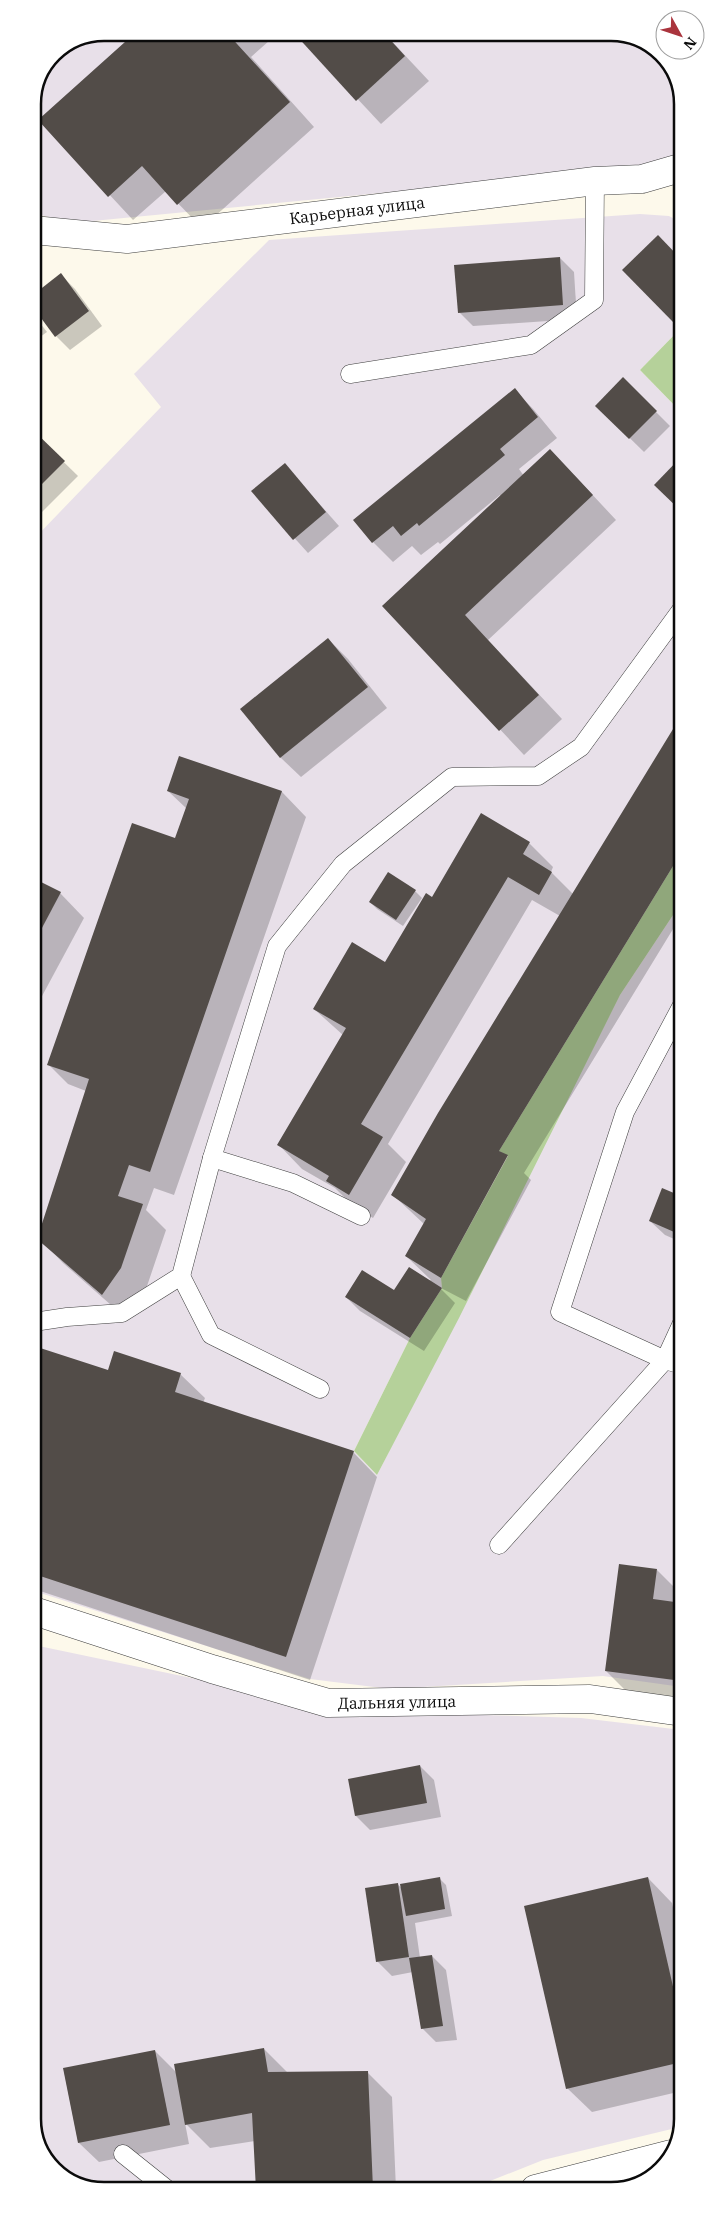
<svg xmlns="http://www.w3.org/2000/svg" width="715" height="2223" font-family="'IBM Plex Serif',serif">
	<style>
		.industrial { fill: #e8e0e9 }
		.forest { fill: #b5d19a }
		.shadow { fill: #0003 }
		.building { fill: #524c48 }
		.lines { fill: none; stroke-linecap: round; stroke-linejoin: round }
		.service-casing { stroke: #3e3e3e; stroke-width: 19 }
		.minor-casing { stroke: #3e3e3e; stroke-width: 29 }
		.service { stroke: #fff; stroke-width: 18 }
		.minor { stroke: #fff; stroke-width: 28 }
		.labels { text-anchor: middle; stroke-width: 5; stroke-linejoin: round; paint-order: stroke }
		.street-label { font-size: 16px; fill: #0b0b0b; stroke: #fff }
		.rim { fill: none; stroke: #0b0b0b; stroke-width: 2.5 }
	</style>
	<rect width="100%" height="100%" fill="#fdf9eb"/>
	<g class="industrial">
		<polygon points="105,33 615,33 658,50 680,86 680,157 644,167 557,176 72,223 33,213 33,100 54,53"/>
		<polygon points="640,214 669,216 680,222 680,329 640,370 680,411 681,853 499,1150 508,1155 441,1278 442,1288 410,1338 354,1451 377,1475 620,995 681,903 682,1687 603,1676 390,1689 310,1679 34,1591 34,1276 37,1239 34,1237 33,540 161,407 134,374 269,240"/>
		<polygon points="34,1645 201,1680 414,1713 581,1718 682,1730 682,2119 680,2127 543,2160 480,2185 476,2189 100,2190 57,2173 35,2137"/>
	</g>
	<g class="forest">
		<polygon points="680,329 680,411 640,370"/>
		<polygon points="681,853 681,903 620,995 459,1318 377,1475 354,1451 410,1338 442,1288 441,1278 508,1156 499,1151"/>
	</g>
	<g class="shadow">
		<polygon points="137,33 278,33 251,57 314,127 202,228 166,191 133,220 40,120"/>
		<polygon points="296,33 384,33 429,81 381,124"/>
		<polygon points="658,237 680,259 680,328 624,270"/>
		<polygon points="560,258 574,272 577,319 473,326 459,312"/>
		<polygon points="61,275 75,289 102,326 70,350 56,336 33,305 33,296"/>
		<polygon points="33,314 47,332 33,342"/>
		<polygon points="623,379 670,426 644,452 597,406"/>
		<polygon points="515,390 534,410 557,438 519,469 524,476 574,475 616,520 488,640 562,719 524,755 384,606 501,497 500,495 440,544 438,542 421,555 412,546 393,562 373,542"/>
		<polygon points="33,432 78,476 35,519 33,517"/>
		<polygon points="285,465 339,526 308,553 253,492"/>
		<polygon points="328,639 348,659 387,708 301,777 281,758 241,709"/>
		<polygon points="681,718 681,916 524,1173 531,1180 466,1301 439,1287 455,1303 424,1351 360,1311 346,1297 395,1291 431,1280 406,1256 424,1224 392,1194 560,916 532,900 388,1144 406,1162 373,1218 352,1205 335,1188 302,1169 278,1144 343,1035 314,1009 386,963 433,898 529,843 553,867 551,872 573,894"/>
		<polygon points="180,757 282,792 306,817 174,1195 154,1188 146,1210 166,1230 145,1292 127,1319 63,1263 39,1238 86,1091 68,1084 48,1064 180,841 187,809 168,791"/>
		<polygon points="33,879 60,893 84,918 34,1011"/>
		<polygon points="415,891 422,898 403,926 377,909 370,902"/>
		<polygon points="663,1190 681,1197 681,1242 665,1235 650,1221"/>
		<polygon points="34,1347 108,1372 180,1374 205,1398 203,1403 353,1452 377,1477 310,1680 34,1589"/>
		<polygon points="657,1570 681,1594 682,1702 630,1695 606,1671"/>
		<polygon points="420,1766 434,1780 441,1817 370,1830 356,1816 349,1780"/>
		<polygon points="439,1878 446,1885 452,1916 415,1923 420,1958 432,1956 446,1970 457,2040 436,2042 422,2028 413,1972 392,1976 377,1961 397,1884 403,1889"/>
		<polygon points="648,1878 672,1903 682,1948 682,2091 592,2112 567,2088"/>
		<polygon points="264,2049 288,2073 367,2072 392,2097 396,2189 257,2190 255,2141 210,2148 185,2123 189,2144 99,2162 79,2143 155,2051 177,2073"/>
	</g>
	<g class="building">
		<polygon points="135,33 227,33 290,102 177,205 142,166 108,197 38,120"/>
		<polygon points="294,33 384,33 405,56 356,101"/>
		<polygon points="658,235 680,258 680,315 673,322 622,270"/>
		<polygon points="560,257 563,305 458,313 454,265"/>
		<polygon points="61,273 89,311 55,337 33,307 33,295"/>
		<polygon points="623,377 657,411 629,439 595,406"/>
		<polygon points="515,388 538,417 500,449 505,455 419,526 417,523 401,536 393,526 372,543 353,520"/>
		<polygon points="33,430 65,461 33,493"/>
		<polygon points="550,449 593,495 465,615 539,695 499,731 382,606"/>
		<polygon points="681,457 681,511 654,485"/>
		<polygon points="285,463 326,512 293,540 251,491"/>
		<polygon points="328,638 368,687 280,758 240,709"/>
		<polygon points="681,716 681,853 499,1151 508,1155 441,1278 405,1256 426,1219 391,1195 438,1113"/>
		<polygon points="179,756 282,791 150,1172 129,1165 118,1196 143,1204 121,1268 102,1295 37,1239 89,1079 47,1065 132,823 175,838 189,799 167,791"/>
		<polygon points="481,813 530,842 523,854 552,872 539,895 508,877 361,1124 383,1137 349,1195 326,1181 329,1176 277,1145 346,1028 313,1009 352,942 385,962 426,893 432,897"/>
		<polygon points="388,872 416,890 396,920 369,902"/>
		<polygon points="33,878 61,892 34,943"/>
		<polygon points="662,1188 681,1196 681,1235 649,1221"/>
		<polygon points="409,1267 442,1288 410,1338 345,1297 362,1270 394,1290"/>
		<polygon points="34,1346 108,1370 114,1351 181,1373 175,1392 354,1451 286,1657 34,1574"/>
		<polygon points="619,1564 657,1569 653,1599 682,1603 682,1681 605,1671"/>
		<polygon points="420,1765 427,1803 355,1816 348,1779"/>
		<polygon points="440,1877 445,1909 406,1916 400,1884"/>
		<polygon points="648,1877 682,2026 682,2062 566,2089 524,1906"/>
		<polygon points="398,1883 409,1957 376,1962 365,1888"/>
		<polygon points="432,1955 443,2026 421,2029 409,1958"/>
		<polygon points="264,2048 268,2072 368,2071 373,2189 256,2190 252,2113 185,2125 174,2064"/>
		<polygon points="155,2050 170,2125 78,2143 63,2068"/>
		<polygon points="46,2155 86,2184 86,2185 57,2173"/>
	</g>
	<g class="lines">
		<g class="service-casing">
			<g id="service">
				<polyline points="350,374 531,345 594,300 595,181"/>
				<polyline points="681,1007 625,1112 560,1312 665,1360 682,1323"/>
				<polyline points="212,1158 293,1183 361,1216"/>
				<polyline points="181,1276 211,1335 320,1389"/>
				<polyline points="34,1322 67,1317 122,1313 181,1276 212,1158 277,946 343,864 452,777 538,776 581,747 681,610"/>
				<polyline points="499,1545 665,1360 682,1365"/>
				<polyline points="123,2154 168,2190"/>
			</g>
		</g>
		<g class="minor-casing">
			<g id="minor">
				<polyline points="33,230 127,239 595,181 642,179 680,168"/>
				<polyline points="34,1611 212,1669 328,1703 590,1699 682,1712"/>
				<polyline points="535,2189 671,2154"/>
			</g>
		</g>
		<use href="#service" class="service"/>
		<use href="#minor" class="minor"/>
	</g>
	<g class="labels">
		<g class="street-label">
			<text transform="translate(357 210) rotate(-7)" y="6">Карьерная улица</text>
			<text transform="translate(397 1702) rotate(-1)" y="6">Дальняя улица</text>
		</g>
	</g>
	<path d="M0 0H715V2223H0ZM104 41H611A63 63 0 0 1 674 104V2119A63 63 0 0 1 611 2182H104A63 63 0 0 1 41 2119V104A63 63 0 0 1 104 41Z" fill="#fff" fill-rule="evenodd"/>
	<path class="rim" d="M104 41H611A63 63 0 0 1 674 104V2119A63 63 0 0 1 611 2182H104A63 63 0 0 1 41 2119V104A63 63 0 0 1 104 41Z"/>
	<g transform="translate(680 35) rotate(130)"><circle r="24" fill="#ffffff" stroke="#9d9d9d"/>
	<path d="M0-4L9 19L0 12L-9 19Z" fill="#aa343d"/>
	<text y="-8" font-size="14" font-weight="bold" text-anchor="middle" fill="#0b0b0b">N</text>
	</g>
</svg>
